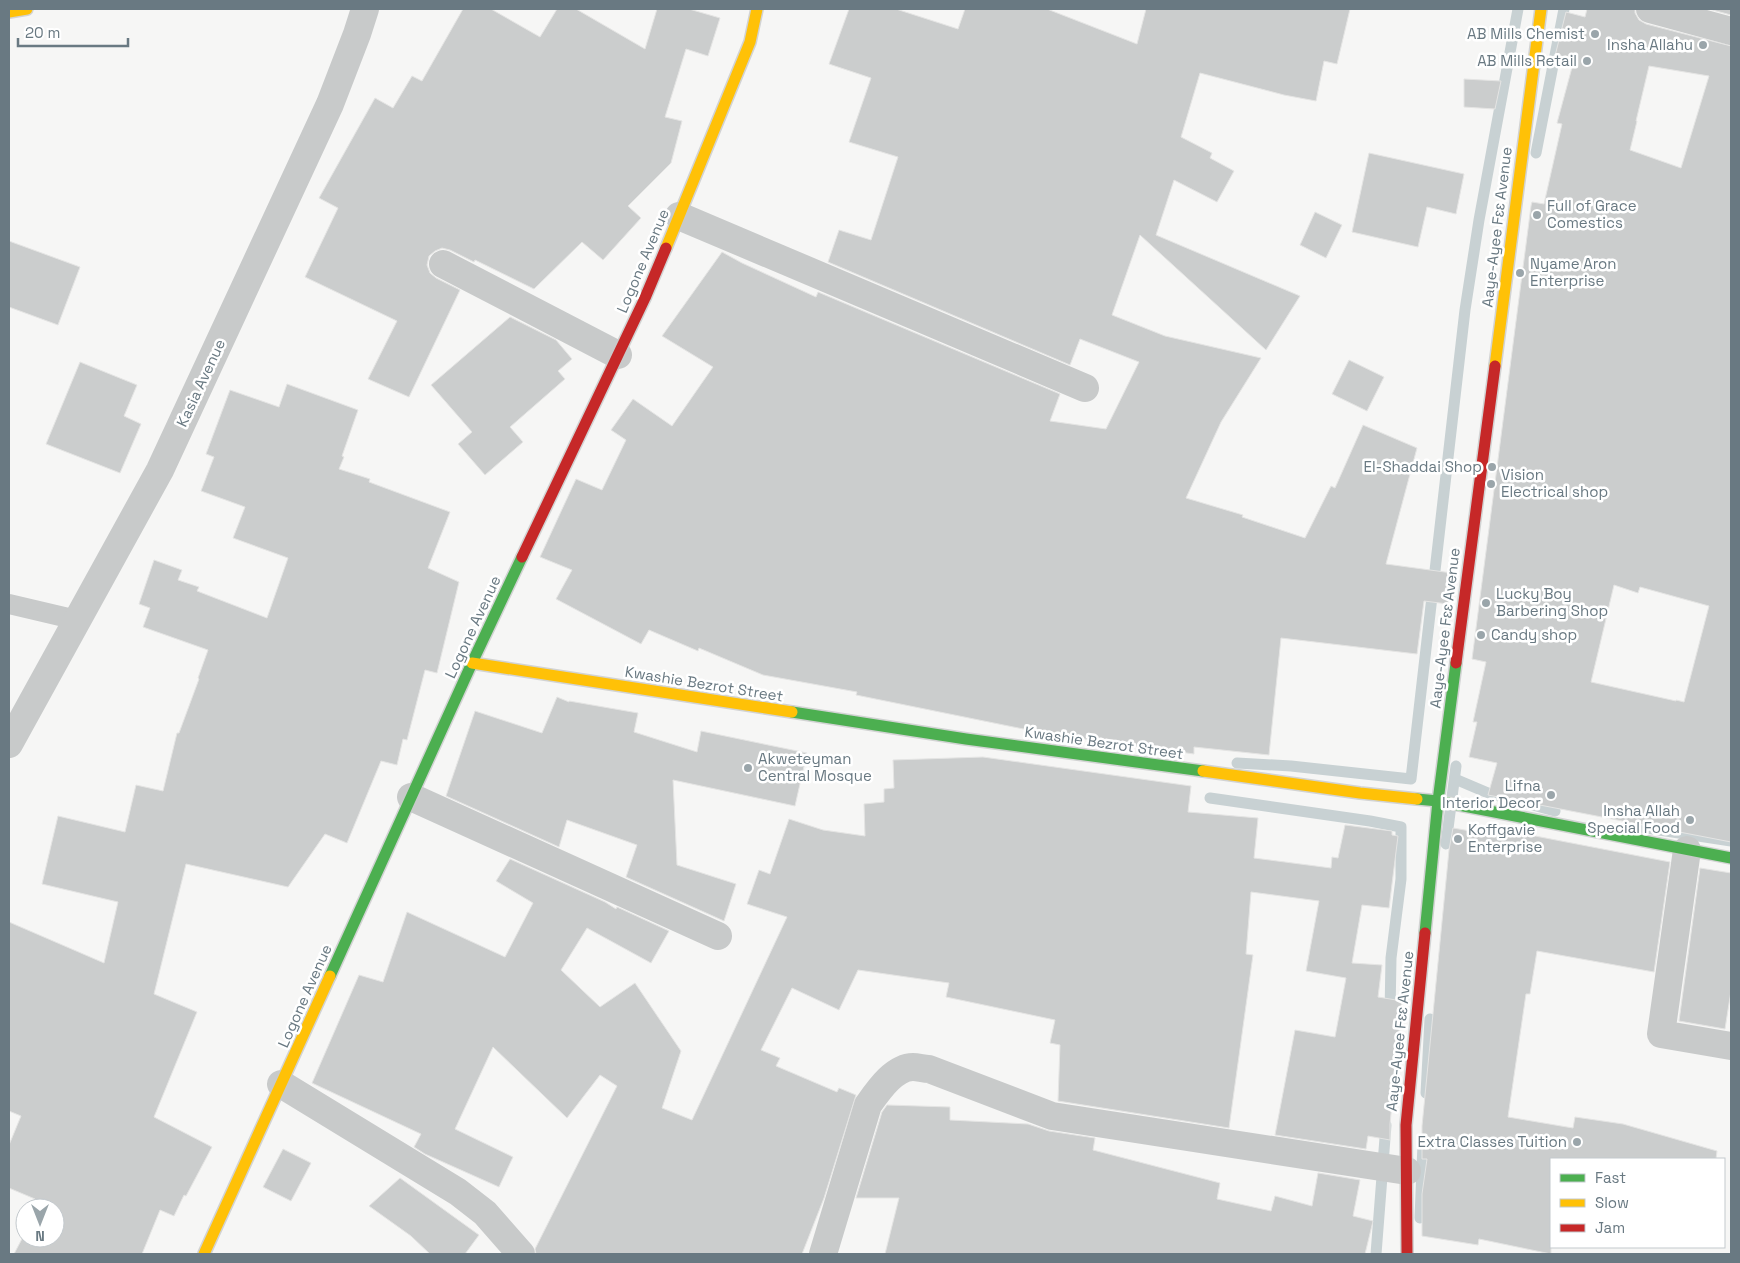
<svg xmlns="http://www.w3.org/2000/svg" width="1740" height="1263" font-family="'Space Grotesk',sans-serif">
	<style>
		.lines { fill: none; stroke-linecap: round; stroke-linejoin: round }
		.stream { stroke: #c8d1d3; stroke-width: 11 }
		.building { fill: #cbcdcd; stroke: #e5e5e4; fill-rule: evenodd }
		.fast-casing { stroke: #d2d3d3; stroke-width: 14 }
		.slow-casing { stroke: #d2d3d3; stroke-width: 14 }
		.jam-casing { stroke: #d2d3d3; stroke-width: 14 }
		.lane { stroke: #c8caca; stroke-width: 20 }
		.street { stroke: #c8caca; stroke-width: 28 }
		.fast { stroke: #4caf50; stroke-width: 11 }
		.slow { stroke: #ffc107; stroke-width: 11 }
		.jam { stroke: #c62828; stroke-width: 11 }
		.poi-dot { fill: #9aa5aa; stroke: #fff; stroke-width: 2 }
		.labels { text-anchor: middle; stroke-width: 5; stroke-linejoin: round; paint-order: stroke }
		.poi-label { font-size: 15px; fill: #697982; stroke: #fff; text-anchor: end }
		.street-label { font-size: 15px; fill: #697982; stroke: #fff }
	</style>
	<rect width="100%" height="100%" fill="#f6f6f5"/>
	<g class="lines">
		<g class="stream">
			<polyline points="1536,153 1564,9"/>
			<polyline points="1237,763 1291,766 1411,779 1465,310 1479,220 1518,9"/>
			<polyline points="1455,779 1488,793 1555,811"/>
			<polyline points="1210,798 1370,821 1401,827 1401,879 1391,958 1390,1014"/>
			<polyline points="1640,827 1731,841"/>
			<polyline points="1446,844 1456,766"/>
			<polyline points="1426,1093 1430,1019"/>
			<polyline points="1420,1218 1423,1144"/>
			<polyline points="1376,1254 1386,1125"/>
		</g>
	</g>
	<g class="building">
		<polygon points="463,9 491,9 540,37 557,9 576,9 645,49 657,9 689,9 720,18 708,56 686,49 665,117 682,121 671,163 628,206 641,218 603,260 582,242 534,289 475,260 474,262 450,250 442,248 435,251 429,256 427,265 430,273 436,278 460,290 409,397 368,379 397,321 305,277 338,208 319,198 375,98 393,108 412,76 422,81"/>
		<polygon points="849,9 896,9 958,29 965,9 1047,9 1137,44 1146,9 1350,9 1337,64 1324,61 1316,101 1284,95 1200,73 1181,137 1212,153 1210,158 1234,171 1217,202 1174,180 1156,235 1300,296 1266,350 1140,235 1112,315 1165,336 1261,358 1221,422 1186,498 1243,515 1242,517 1305,538 1331,486 1335,488 1363,425 1417,448 1386,564 1452,573 1448,604 1424,601 1417,654 1281,638 1269,755 1194,747 1194,754 1048,734 856,695 857,692 763,675 699,648 698,651 649,630 641,644 556,599 572,570 540,557 576,479 602,490 626,440 611,430 633,399 672,426 713,367 662,336 722,252 742,263 816,297 818,292 1060,394 1050,421 1106,429 1139,362 1080,339 1070,365 828,262 839,230 871,240 898,157 849,142 871,78 829,64"/>
		<path d="M1587 9H1635V13L1639 20 1646 24 1731 46V842L1488 795 1497 763 1469 757 1477 722H1473L1486 662 1472 659 1531 206 1532 202 1544 204 1562 124 1557 123 1574 60 1555 56 1566 12 1585 17ZM1649 66 1709 76 1681 168 1630 150 1637 121H1636ZM1614 585 1638 593 1640 587 1709 606 1684 702 1676 700V701L1591 682Z"/>
		<polygon points="1709,9 1731,9 1731,15"/>
		<polygon points="1464,79 1501,81 1495,109 1464,107"/>
		<polygon points="1369,153 1464,174 1456,214 1427,207 1418,247 1352,232"/>
		<polygon points="1315,212 1342,225 1326,258 1300,245"/>
		<polygon points="9,241 80,267 58,325 9,307"/>
		<polygon points="510,317 556,340 572,359 558,371 565,379 510,427 523,442 485,475 458,444 472,432 431,385"/>
		<polygon points="1349,360 1384,377 1367,411 1332,394"/>
		<polygon points="80,362 137,385 124,416 141,424 120,473 46,444"/>
		<polygon points="287,384 358,410 342,456 344,457 339,469 370,479 369,482 450,512 428,568 459,582 437,673 425,670 407,740 403,739 397,765 381,761 347,843 325,834 288,887 186,864 154,994 197,1012 154,1117 212,1147 186,1196 184,1195 174,1216 160,1210 142,1254 14,1254 25,1233 25,1238 55,1238 55,1208 38,1208 40,1203 34,1200 35,1199 9,1188 9,1145 21,1116 9,1111 9,922 104,963 118,902 42,884 58,816 125,832 136,785 163,791 177,733 179,733 199,679 198,678 208,650 143,627 150,608 139,604 154,560 182,570 178,580 199,587 197,591 267,618 288,558 233,538 245,507 201,491 214,457 206,454 230,390 279,407"/>
		<polygon points="557,697 569,702 569,701 638,713 634,732 697,752 701,731 807,753 795,806 673,780 677,865 736,884 724,921 626,877 637,845 567,820 559,847 446,796 475,711 542,733"/>
		<polygon points="983,757 1191,786 1188,812 1258,818 1254,858 1331,868 1332,857 1338,858 1345,825 1392,831 1392,835 1398,836 1389,908 1362,905 1352,963 1382,965 1378,997 1402,1001 1390,1124 1390,1140 1368,1136 1366,1149 1275,1135 1295,1030 1335,1037 1346,978 1306,971 1319,901 1251,892 1246,954 1253,955 1229,1128 1058,1101 1060,1045 1050,1043 1055,1020 946,997 949,983 858,970 839,1010 792,988 761,1050 780,1058 776,1066 837,1092 839,1088 856,1095 824,1198 802,1254 536,1254 535,1249 617,1086 600,1075 567,1118 493,1047 455,1129 513,1157 499,1187 425,1154 414,1147 421,1134 312,1083 359,975 383,982 407,912 505,957 533,903 496,881 510,859 605,902 616,909 617,907 669,931 651,963 587,928 561,970 600,1007 635,983 681,1051 662,1108 692,1120 787,917 747,904 759,870 770,874 789,819 823,830 865,836 864,804 884,802 884,789 894,788 893,760"/>
		<polygon points="1478,825 1670,862 1654,972 1537,951 1530,994 1526,994 1508,1117 1573,1128 1575,1117 1623,1124 1717,1151 1716,1159 1551,1159 1551,1254 1479,1239 1478,1245 1422,1236 1422,1194 1427,1159 1422,1159 1422,1126 1449,850 1453,828 1476,832"/>
		<polygon points="1700,868 1731,873 1731,991 1725,1029 1679,1021"/>
		<polygon points="887,1105 950,1107 950,1120 1028,1124 1049,1131 1095,1138 1093,1150 1220,1183 1217,1199 1271,1211 1275,1196 1312,1206 1318,1173 1360,1180 1353,1216 1373,1221 1365,1254 885,1254 899,1198 856,1198 882,1112"/>
		<polygon points="283,1149 311,1163 291,1201 263,1187"/>
		<polygon points="400,1178 479,1235 465,1254 430,1254 411,1236 369,1206"/>
	</g>
	<g class="lines">
		<g class="fast-casing">
			<g id="fast">
				<polyline points="792,712 966,739 1203,771"/>
				<polyline points="1417,799 1438,801 1731,858"/>
				<polyline points="1425,933 1438,801 1456,663"/>
				<polyline points="330,976 472,663 522,557"/>
			</g>
		</g>
		<g class="slow-casing">
			<g id="slow">
				<polyline points="9,12 27,9"/>
				<polyline points="666,248 750,42 757,9"/>
				<polyline points="1495,366 1541,9"/>
				<polyline points="472,663 792,712"/>
				<polyline points="1203,771 1360,793 1417,799"/>
				<polyline points="204,1254 330,976"/>
			</g>
		</g>
		<g class="jam-casing">
			<g id="jam">
				<polyline points="522,557 645,298 666,248"/>
				<polyline points="1456,663 1495,366"/>
				<polyline points="1407,1254 1406,1125 1425,933"/>
			</g>
		</g>
		<polyline class="lane" points="9,604 77,620"/>
		<g class="street">
			<polyline points="1650,9 1731,31"/>
			<polyline points="679,216 1085,388"/>
			<polyline points="443,264 618,355"/>
			<polyline points="9,744 160,470 330,104 357,34 365,9"/>
			<polyline points="411,797 718,936"/>
			<polyline points="1687,850 1661,1034 1731,1046"/>
			<polyline points="281,1084 458,1192 485,1213 521,1254"/>
			<path d="M823 1254 868 1105C878 1091 894 1067 913 1067 918 1067 924 1069 929 1069L1052 1116 1407 1171"/>
		</g>
		<use href="#fast" class="fast"/>
		<use href="#slow" class="slow"/>
		<use href="#jam" class="jam"/>
	</g>
	<g class="poi-dot">
		<circle cx="1595" cy="34" r="5"/>
		<circle cx="1703" cy="45" r="5"/>
		<circle cx="1587" cy="61" r="5"/>
		<circle cx="1537" cy="215" r="5"/>
		<circle cx="1520" cy="273" r="5"/>
		<circle cx="1492" cy="467" r="5"/>
		<circle cx="1491" cy="484" r="5"/>
		<circle cx="1486" cy="603" r="5"/>
		<circle cx="1481" cy="635" r="5"/>
		<circle cx="748" cy="768" r="5"/>
		<circle cx="1551" cy="795" r="5"/>
		<circle cx="1690" cy="820" r="5"/>
		<circle cx="1458" cy="839" r="5"/>
		<circle cx="1577" cy="1142" r="5"/>
	</g>
	<g class="labels">
		<g class="poi-label">
			<text x="1585" y="39">AB Mills Chemist</text>
			<text x="1693" y="50">Insha Allahu</text>
			<text x="1577" y="66">AB Mills Retail</text>
			<text x="1547" y="211" text-anchor="start">Full of Grace<tspan x="1547" dy="17">Comestics</tspan></text>
			<text x="1530" y="269" text-anchor="start">Nyame Aron<tspan x="1530" dy="17">Enterprise</tspan></text>
			<text x="1482" y="472">El-Shaddai Shop</text>
			<text x="1501" y="480" text-anchor="start">Vision<tspan x="1501" dy="17">Electrical shop</tspan></text>
			<text x="1496" y="599" text-anchor="start">Lucky Boy<tspan x="1496" dy="17">Barbering Shop</tspan></text>
			<text x="1491" y="640" text-anchor="start">Candy shop</text>
			<text x="758" y="764" text-anchor="start">Akweteyman<tspan x="758" dy="17">Central Mosque</tspan></text>
			<text x="1541" y="791">Lifna<tspan x="1541" dy="17">Interior Decor</tspan></text>
			<text x="1680" y="816">Insha Allah<tspan x="1680" dy="17">Special Food</tspan></text>
			<text x="1468" y="835" text-anchor="start">Koffgavie<tspan x="1468" dy="17">Enterprise</tspan></text>
			<text x="1567" y="1147">Extra Classes Tuition</text>
		</g>
		<g class="street-label">
			<text transform="translate(1497 227) rotate(-83)" y="5">Aaye-Ayee Fɛɛ Avenue</text>
			<text transform="translate(643 261) rotate(-67)" y="5">Logone Avenue</text>
			<text transform="translate(201 383) rotate(-65)" y="5">Kasia Avenue</text>
			<text transform="translate(473 627) rotate(-65)" y="5">Logone Avenue</text>
			<text transform="translate(1445 628) rotate(-83)" y="5">Aaye-Ayee Fɛɛ Avenue</text>
			<text transform="translate(704 684) rotate(9)" y="5">Kwashie Bezrot Street</text>
			<text transform="translate(1104 743) rotate(8)" y="5">Kwashie Bezrot Street</text>
			<text transform="translate(305 996) rotate(-66)" y="5">Logone Avenue</text>
			<text transform="translate(1400 1031) rotate(-84)" y="5">Aaye-Ayee Fɛɛ Avenue</text>
		</g>
	</g>
	<rect width="1740" height="1263" fill="none" stroke="#697982" stroke-width="20"/>
	<rect x="1550" y="1158" width="175" height="90" fill="#ffffff" stroke="#c3c9cd"/>
	<rect x="1560" y="1174" width="25" height="8" fill="#4caf50" stroke="#c3c9cd"/>
	<text x="1595" y="1183" font-size="15" fill="#697982">Fast</text>
	<rect x="1560" y="1199" width="25" height="8" fill="#ffc107" stroke="#c3c9cd"/>
	<text x="1595" y="1208" font-size="15" fill="#697982">Slow</text>
	<rect x="1560" y="1224" width="25" height="8" fill="#c62828" stroke="#c3c9cd"/>
	<text x="1595" y="1233" font-size="15" fill="#697982">Jam</text>
	<g transform="translate(40 1223) rotate(180)"><circle r="24" fill="#ffffff" stroke="#c3c9cd"/>
	<path d="M0-4L9 19L0 12L-9 19Z" fill="#9aa5aa"/>
	<text y="-8" font-size="14" font-weight="bold" text-anchor="middle" fill="#697982">N</text>
	</g>
	<path d="M18 38v8h110v-8" fill="none" stroke="#697982" stroke-width="2.5"/>
	<text x="25" y="38" font-size="15" fill="#697982" stroke="#ffffff" stroke-width="4" paint-order="stroke">20 m</text>
</svg>
